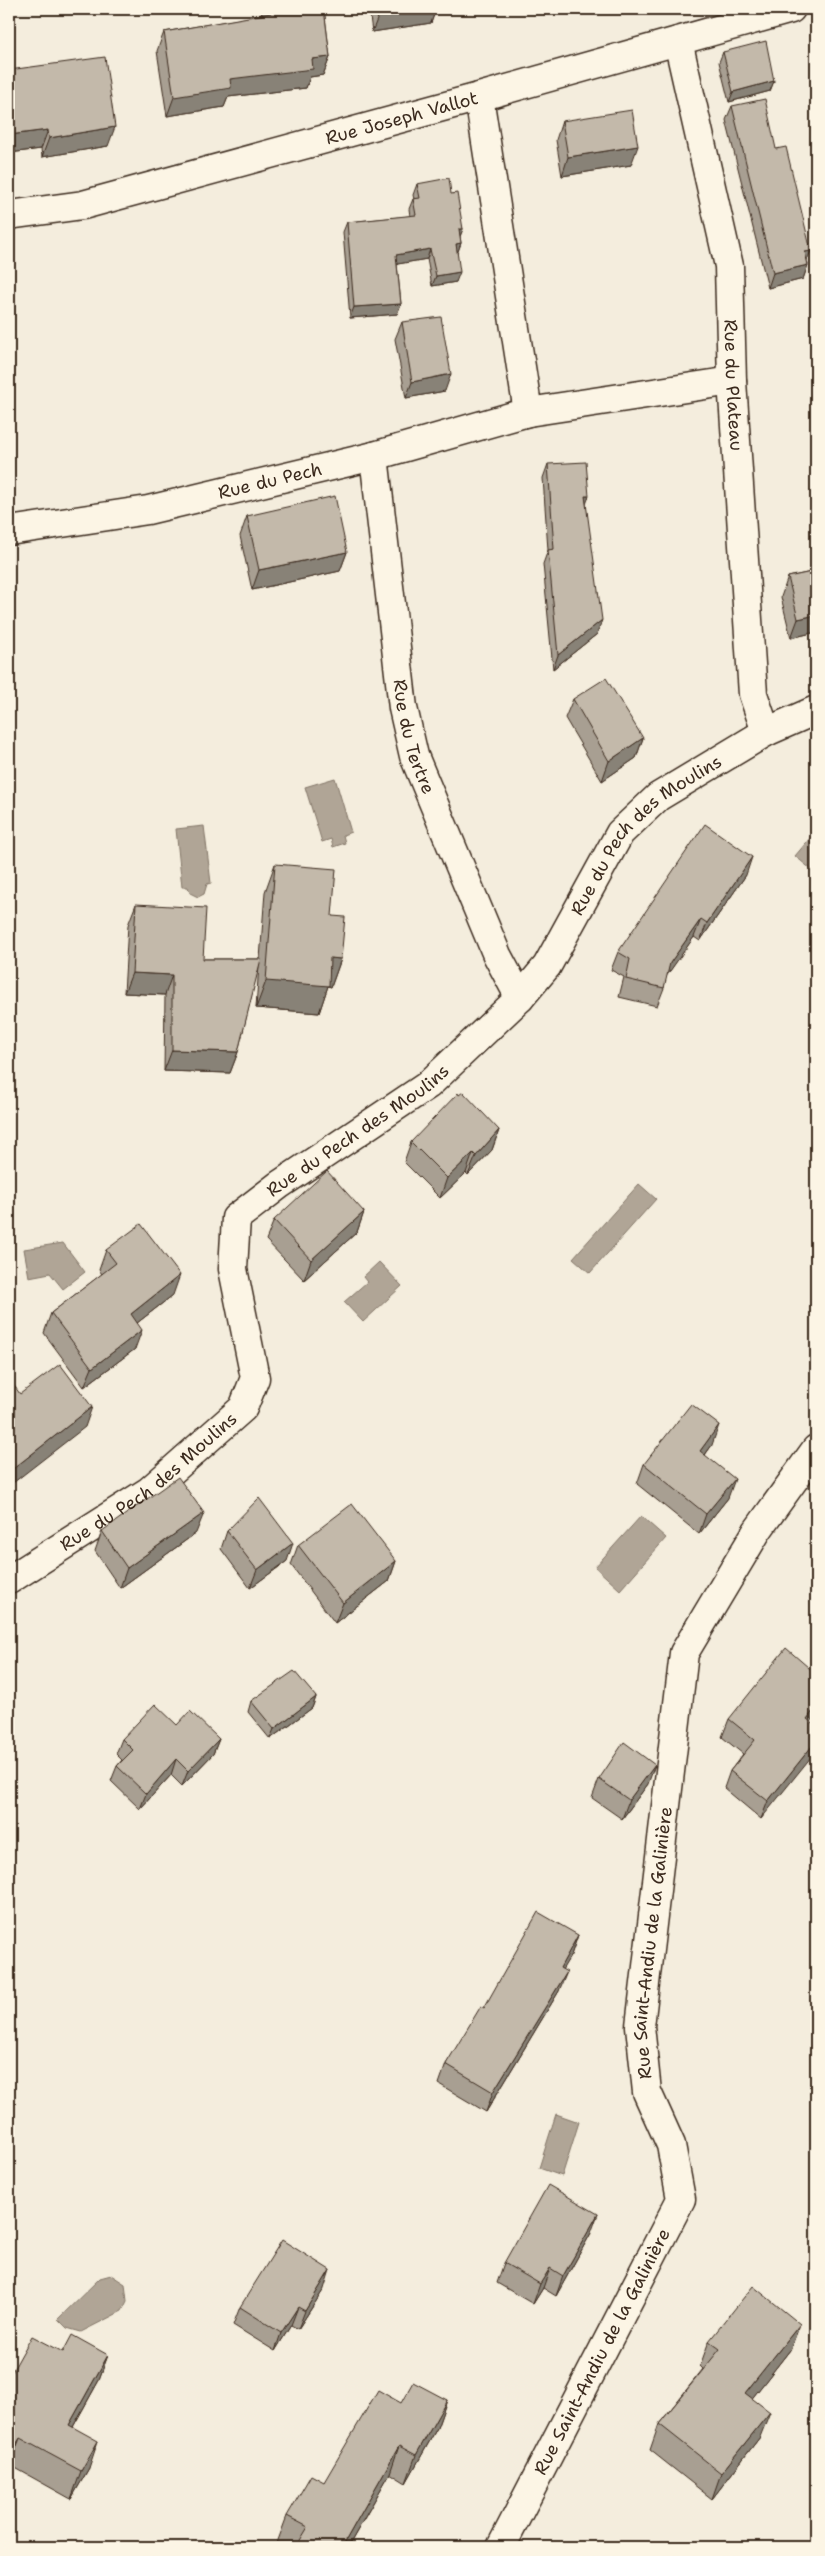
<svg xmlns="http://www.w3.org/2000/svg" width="825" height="2556" font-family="'Shantell Sans',sans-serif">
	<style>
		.water { fill: #b0a596; stroke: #817466 }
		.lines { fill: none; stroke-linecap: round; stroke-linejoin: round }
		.street-casing { stroke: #3b2a1e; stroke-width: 31 }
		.street { stroke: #fcf5e5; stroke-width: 28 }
		.wall { fill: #a89f92; stroke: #3b2a1e }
		.shaded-wall { fill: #888277; stroke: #3b2a1e }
		.building { fill: #c3b9aa; stroke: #3b2a1e }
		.labels { text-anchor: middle; stroke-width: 4; stroke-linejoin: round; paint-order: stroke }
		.street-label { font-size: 18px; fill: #3b2a1e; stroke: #fcf5e5 }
	</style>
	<rect width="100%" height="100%" fill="#f4eddd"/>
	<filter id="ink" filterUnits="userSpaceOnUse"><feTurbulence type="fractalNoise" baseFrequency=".02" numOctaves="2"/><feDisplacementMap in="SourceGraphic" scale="10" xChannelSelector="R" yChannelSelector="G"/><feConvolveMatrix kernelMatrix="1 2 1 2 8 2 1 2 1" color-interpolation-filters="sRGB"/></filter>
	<g filter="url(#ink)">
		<g class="water">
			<polygon points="335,778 351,832 343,835 345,843 333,847 331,839 322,842 305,787"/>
			<polygon points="204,826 211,883 207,884 204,894 198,897 190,893 188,887 182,887 176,829"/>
			<polygon points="816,831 816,865 812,870 795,856"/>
			<polygon points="639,1184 656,1199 590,1273 573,1258"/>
			<polygon points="63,1243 85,1272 63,1289 50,1273 29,1277 24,1249"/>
			<polygon points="379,1262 402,1286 363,1322 344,1302 367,1282 363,1277"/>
			<polygon points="641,1516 666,1538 620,1590 595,1567"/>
			<polygon points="556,2114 579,2122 562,2176 539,2168"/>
			<polygon points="111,2275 125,2284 127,2301 122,2311 81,2332 67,2328 58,2319 100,2278"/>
		</g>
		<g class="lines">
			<g class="street-casing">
				<g id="street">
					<path id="s1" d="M678 41 729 266 732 381 753 694 766 732"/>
					<polyline points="479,97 528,412"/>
					<path id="s2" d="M9 215 83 205 479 97 791 9"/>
					<path id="s3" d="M374 456 403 708 414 756 497 955 520 998"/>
					<path id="s4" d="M9 531 148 510 374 456 528 412 732 381"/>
					<path id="s5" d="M9 1580 149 1491 243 1408 255 1378 233 1269 236 1218 279 1185 428 1085 520 998 547 966 620 833 658 797 766 732 816 710"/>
					<path id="s6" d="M501 2547 681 2199 671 2145 647 2092 640 2026 684 1653 757 1531 816 1449"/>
				</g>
			</g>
			<use href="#street" class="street"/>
		</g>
		<g class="wall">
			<polygon points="261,9 324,9 330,57 323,75 310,77 306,88 228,97 224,107 167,116 157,51 164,32 262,15"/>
			<polygon points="369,9 436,9 431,23 372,32"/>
			<polygon points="723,52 774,81 770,91 729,102 719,62"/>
			<polygon points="9,70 108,146 42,157 41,149 9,153"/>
			<polygon points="732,106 776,149 808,265 803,279 768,288 726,120"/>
			<polygon points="562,121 631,165 562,176 556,140"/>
			<polygon points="417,184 451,194 463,229 460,236 461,243 457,254 456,282 432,286 427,259 397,264 401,304 397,314 350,318 343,232 347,222 410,216 409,209 413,199 414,199 413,195"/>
			<polygon points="402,322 445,391 406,398 395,339"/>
			<polygon points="548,464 586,504 597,634 553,669 543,564 548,550 543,478"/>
			<polygon points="247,516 347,552 340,571 252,590 240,536"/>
			<polygon points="816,571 816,632 791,638 781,597 788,577"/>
			<polygon points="573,699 643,738 636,758 602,781 565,718"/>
			<polygon points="275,864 332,916 341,959 331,987 328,986 319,1013 256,1008 259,964 238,1052 230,1073 164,1071 165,995 124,993 128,925 136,904 203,959 260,959 265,892"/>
			<polygon points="746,875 700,941 694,937 666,976 664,988 657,1006 619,997 624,977 611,970 618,952"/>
			<polygon points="499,1130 492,1150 468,1175 466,1173 440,1198 404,1162 411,1142"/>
			<polygon points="364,1212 357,1232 304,1280 266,1240 274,1220"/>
			<polygon points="106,1250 173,1295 137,1323 135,1349 84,1387 44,1333 51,1313 102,1274 99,1270"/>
			<polygon points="712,1445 705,1455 728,1498 699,1534 637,1484 644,1464"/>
			<polygon points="102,1531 196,1533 120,1588 95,1551"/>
			<polygon points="227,1531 287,1561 250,1588 221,1549"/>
			<polygon points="298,1545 396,1561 389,1581 335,1623 291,1565"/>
			<polygon points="816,1674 816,1716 811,1722 761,1819 724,1788 730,1771 743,1754 722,1737 729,1719"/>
			<polygon points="316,1697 312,1708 270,1739 248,1712 251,1701"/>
			<polygon points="177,1725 219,1739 213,1754 182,1786 171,1775 140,1809 111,1781 117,1766 122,1760 116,1754 122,1739"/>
			<polygon points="599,1779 648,1784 622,1819 592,1798"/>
			<polygon points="578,1935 571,1955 562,1969 559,1991 486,2112 439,2084 446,2064 484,2008"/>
			<polygon points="591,2233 556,2296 543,2288 533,2304 497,2283 504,2263"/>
			<polygon points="324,2289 298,2329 291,2325 275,2351 233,2325 240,2307"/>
			<polygon points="800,2324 790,2350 752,2398 760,2437 712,2499 650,2450 659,2424 703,2369 700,2366 709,2341"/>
			<polygon points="63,2352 108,2355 98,2382 73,2427 89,2468 71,2499 10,2465 9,2467 9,2377"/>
			<polygon points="447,2400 437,2428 406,2483 390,2473 348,2547 285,2547 277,2543 287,2516 324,2482 401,2403"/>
		</g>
		<g class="shaded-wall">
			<polygon points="404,9 436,9 431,23 372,32 380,12"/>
			<polygon points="505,9 522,9 504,11"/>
			<polygon points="330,57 323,75 310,77 306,88 228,97 224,107 167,116 174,97 230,79 312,59"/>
			<polygon points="774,81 770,91 729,102 733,92"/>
			<polygon points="115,127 108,146 42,157 49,138"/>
			<polygon points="48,130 41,149 9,153 9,135"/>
			<polygon points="638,146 631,165 562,176 568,157"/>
			<polygon points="459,229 463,229 459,239"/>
			<polygon points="461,243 457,254 456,244"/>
			<polygon points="430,249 427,259 392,265 396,255"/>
			<polygon points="811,251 805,265 805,252"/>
			<polygon points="808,265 803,279 768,288 773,273"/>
			<polygon points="460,272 456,282 432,286 436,276"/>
			<polygon points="401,304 397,314 350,318 354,307"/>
			<polygon points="451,374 445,391 406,398 412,382"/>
			<polygon points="585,496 589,496 584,510"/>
			<polygon points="347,552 340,571 252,590 259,570"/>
			<polygon points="816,615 816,632 791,638 798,619"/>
			<polygon points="602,620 597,634 553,669 558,655"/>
			<polygon points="643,738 636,758 602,781 609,761"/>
			<polygon points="752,857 746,875 700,941 707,923"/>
			<polygon points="701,919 694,937 663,981 670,963"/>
			<polygon points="330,958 341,959 331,987 328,986 319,1013 256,1008 266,981"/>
			<polygon points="132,973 172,975 165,995 124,993"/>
			<polygon points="172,1050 238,1052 230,1073 164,1071"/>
			<polygon points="499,1130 492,1150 468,1175 476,1156"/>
			<polygon points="473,1153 466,1173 440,1198 447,1178"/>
			<polygon points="364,1212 357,1232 304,1280 311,1260"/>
			<polygon points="180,1275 173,1295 123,1334 131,1314"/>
			<polygon points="142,1330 135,1349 84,1387 92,1368"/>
			<polygon points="92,1407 85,1427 9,1486 9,1472"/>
			<polygon points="719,1425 712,1445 693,1471 700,1451"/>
			<polygon points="735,1479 728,1498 699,1534 706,1514"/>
			<polygon points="204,1513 196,1533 120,1588 127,1568"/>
			<polygon points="293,1543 287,1561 250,1588 257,1570"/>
			<polygon points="396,1561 389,1581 335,1623 343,1603"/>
			<polygon points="316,1697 312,1708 270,1739 274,1729"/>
			<polygon points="816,1707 816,1716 800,1736 807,1719"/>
			<polygon points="219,1739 213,1754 182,1786 188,1771"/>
			<polygon points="816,1741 816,1751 761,1819 768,1801"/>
			<polygon points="176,1759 171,1775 140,1809 146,1794"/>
			<polygon points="655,1765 648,1784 622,1819 629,1800"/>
			<polygon points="578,1935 571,1955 552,1987 560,1968"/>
			<polygon points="567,1972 559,1991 486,2112 493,2092"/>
			<polygon points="598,2214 591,2233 556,2296 563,2276"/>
			<polygon points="550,2268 543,2288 533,2304 540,2284"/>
			<polygon points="330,2270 324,2289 298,2329 305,2311"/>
			<polygon points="298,2307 291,2325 275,2351 281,2333"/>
			<polygon points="800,2324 790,2350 736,2419 745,2393"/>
			<polygon points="108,2355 98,2382 59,2452 69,2425"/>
			<polygon points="447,2400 437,2428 406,2483 416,2455"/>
			<polygon points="770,2412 760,2437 712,2499 721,2473"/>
			<polygon points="20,2438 10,2465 9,2467 9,2461 12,2451"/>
			<polygon points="98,2441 89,2468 71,2499 81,2471"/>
			<polygon points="399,2446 390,2473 348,2547 342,2547"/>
		</g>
		<g class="building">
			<polygon points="271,9 324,9 330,57 312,59 313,69 230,79 231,88 174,97 164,32 271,13"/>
			<polygon points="379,9 404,9 380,12"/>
			<polygon points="766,41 774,81 733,92 723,52"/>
			<polygon points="105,57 115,127 49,138 48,130 9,135 9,70"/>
			<polygon points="765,99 776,149 786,147 811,251 805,252 808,265 773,273 732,106"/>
			<polygon points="632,110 638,146 568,157 562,121"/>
			<polygon points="449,178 451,194 457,193 463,229 459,229 461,243 456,244 460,272 436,276 430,249 396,255 401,304 354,307 347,222 416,215 413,199 420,198 417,184"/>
			<polygon points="441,317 451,374 412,382 402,322"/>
			<polygon points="586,462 589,496 585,496 602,620 558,655 548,550 554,549 548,464"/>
			<polygon points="335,496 347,552 259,570 247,516"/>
			<polygon points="816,571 816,615 798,619 788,577"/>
			<polygon points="606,678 643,738 609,761 573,699"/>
			<polygon points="705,824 752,857 707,923 701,919 670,963 664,988 626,979 630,959 618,952"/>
			<polygon points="275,864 336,869 332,916 345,917 341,959 330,958 329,986 266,981"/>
			<polygon points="136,904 206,908 203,959 261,959 238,1052 172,1050 172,975 132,973"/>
			<polygon points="463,1092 499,1130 476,1156 473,1153 447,1178 411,1142 458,1093 459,1095"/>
			<polygon points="327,1171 364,1212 311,1260 274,1220"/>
			<polygon points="141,1224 180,1275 131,1314 142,1330 92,1368 51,1313 116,1263 106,1250"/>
			<polygon points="60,1364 92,1407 9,1472 9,1381 10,1380 20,1394"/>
			<polygon points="691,1404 719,1425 700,1451 735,1479 706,1514 644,1464"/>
			<polygon points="178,1477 204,1513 127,1568 102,1531"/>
			<polygon points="259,1498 293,1543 257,1570 227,1531"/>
			<polygon points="352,1504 396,1561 343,1603 298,1545"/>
			<polygon points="786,1648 816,1674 816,1707 807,1719 816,1726 816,1741 768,1801 730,1771 755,1740 729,1719"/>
			<polygon points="294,1671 316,1697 274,1729 251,1701"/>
			<polygon points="155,1704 177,1725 190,1711 219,1739 188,1771 176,1759 146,1794 117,1766 133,1750 122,1739"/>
			<polygon points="624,1742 655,1765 629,1800 599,1779"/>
			<polygon points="538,1912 578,1935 560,1968 567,1972 493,2092 446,2064 481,2006 484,2008"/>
			<polygon points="548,2185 598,2214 563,2276 550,2268 540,2284 504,2263"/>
			<polygon points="282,2240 330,2270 305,2311 298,2307 281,2333 240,2307"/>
			<polygon points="753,2286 800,2324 745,2393 770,2412 721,2473 659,2424 720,2349 709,2341"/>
			<polygon points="72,2335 108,2355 69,2425 98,2441 81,2471 20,2438 12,2451 9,2449 9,2377 32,2336 63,2352"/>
			<polygon points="413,2382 447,2400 416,2455 399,2446 342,2547 296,2547 308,2527 287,2516 311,2475 324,2482 378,2390 401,2403"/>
		</g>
	</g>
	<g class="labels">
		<g class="street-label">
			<text dy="6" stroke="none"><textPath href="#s2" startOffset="405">Rue Joseph Vallot</textPath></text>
			<text dy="6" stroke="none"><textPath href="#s1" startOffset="350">Rue du Plateau</textPath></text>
			<text dy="6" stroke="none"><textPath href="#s4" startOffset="266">Rue du Pech</textPath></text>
			<text dy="6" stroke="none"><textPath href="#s3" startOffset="284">Rue du Tertre</textPath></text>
			<text dy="6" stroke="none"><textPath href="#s5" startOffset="1056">Rue du Pech des Moulins</textPath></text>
			<text dy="6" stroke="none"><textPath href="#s5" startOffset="636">Rue du Pech des Moulins</textPath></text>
			<text dy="6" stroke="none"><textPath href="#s5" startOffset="171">Rue du Pech des Moulins</textPath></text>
			<text dy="6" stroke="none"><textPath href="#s6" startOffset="655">Rue Saint-Andiu de la Galinière</textPath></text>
			<text dy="6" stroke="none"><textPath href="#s6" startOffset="220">Rue Saint-Andiu de la Galinière</textPath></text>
		</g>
	</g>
	<rect width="825" height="2556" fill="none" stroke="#fcf5e5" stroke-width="30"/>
	<rect x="15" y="15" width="795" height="2526" fill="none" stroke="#3b2a1e" stroke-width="2" filter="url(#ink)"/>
</svg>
